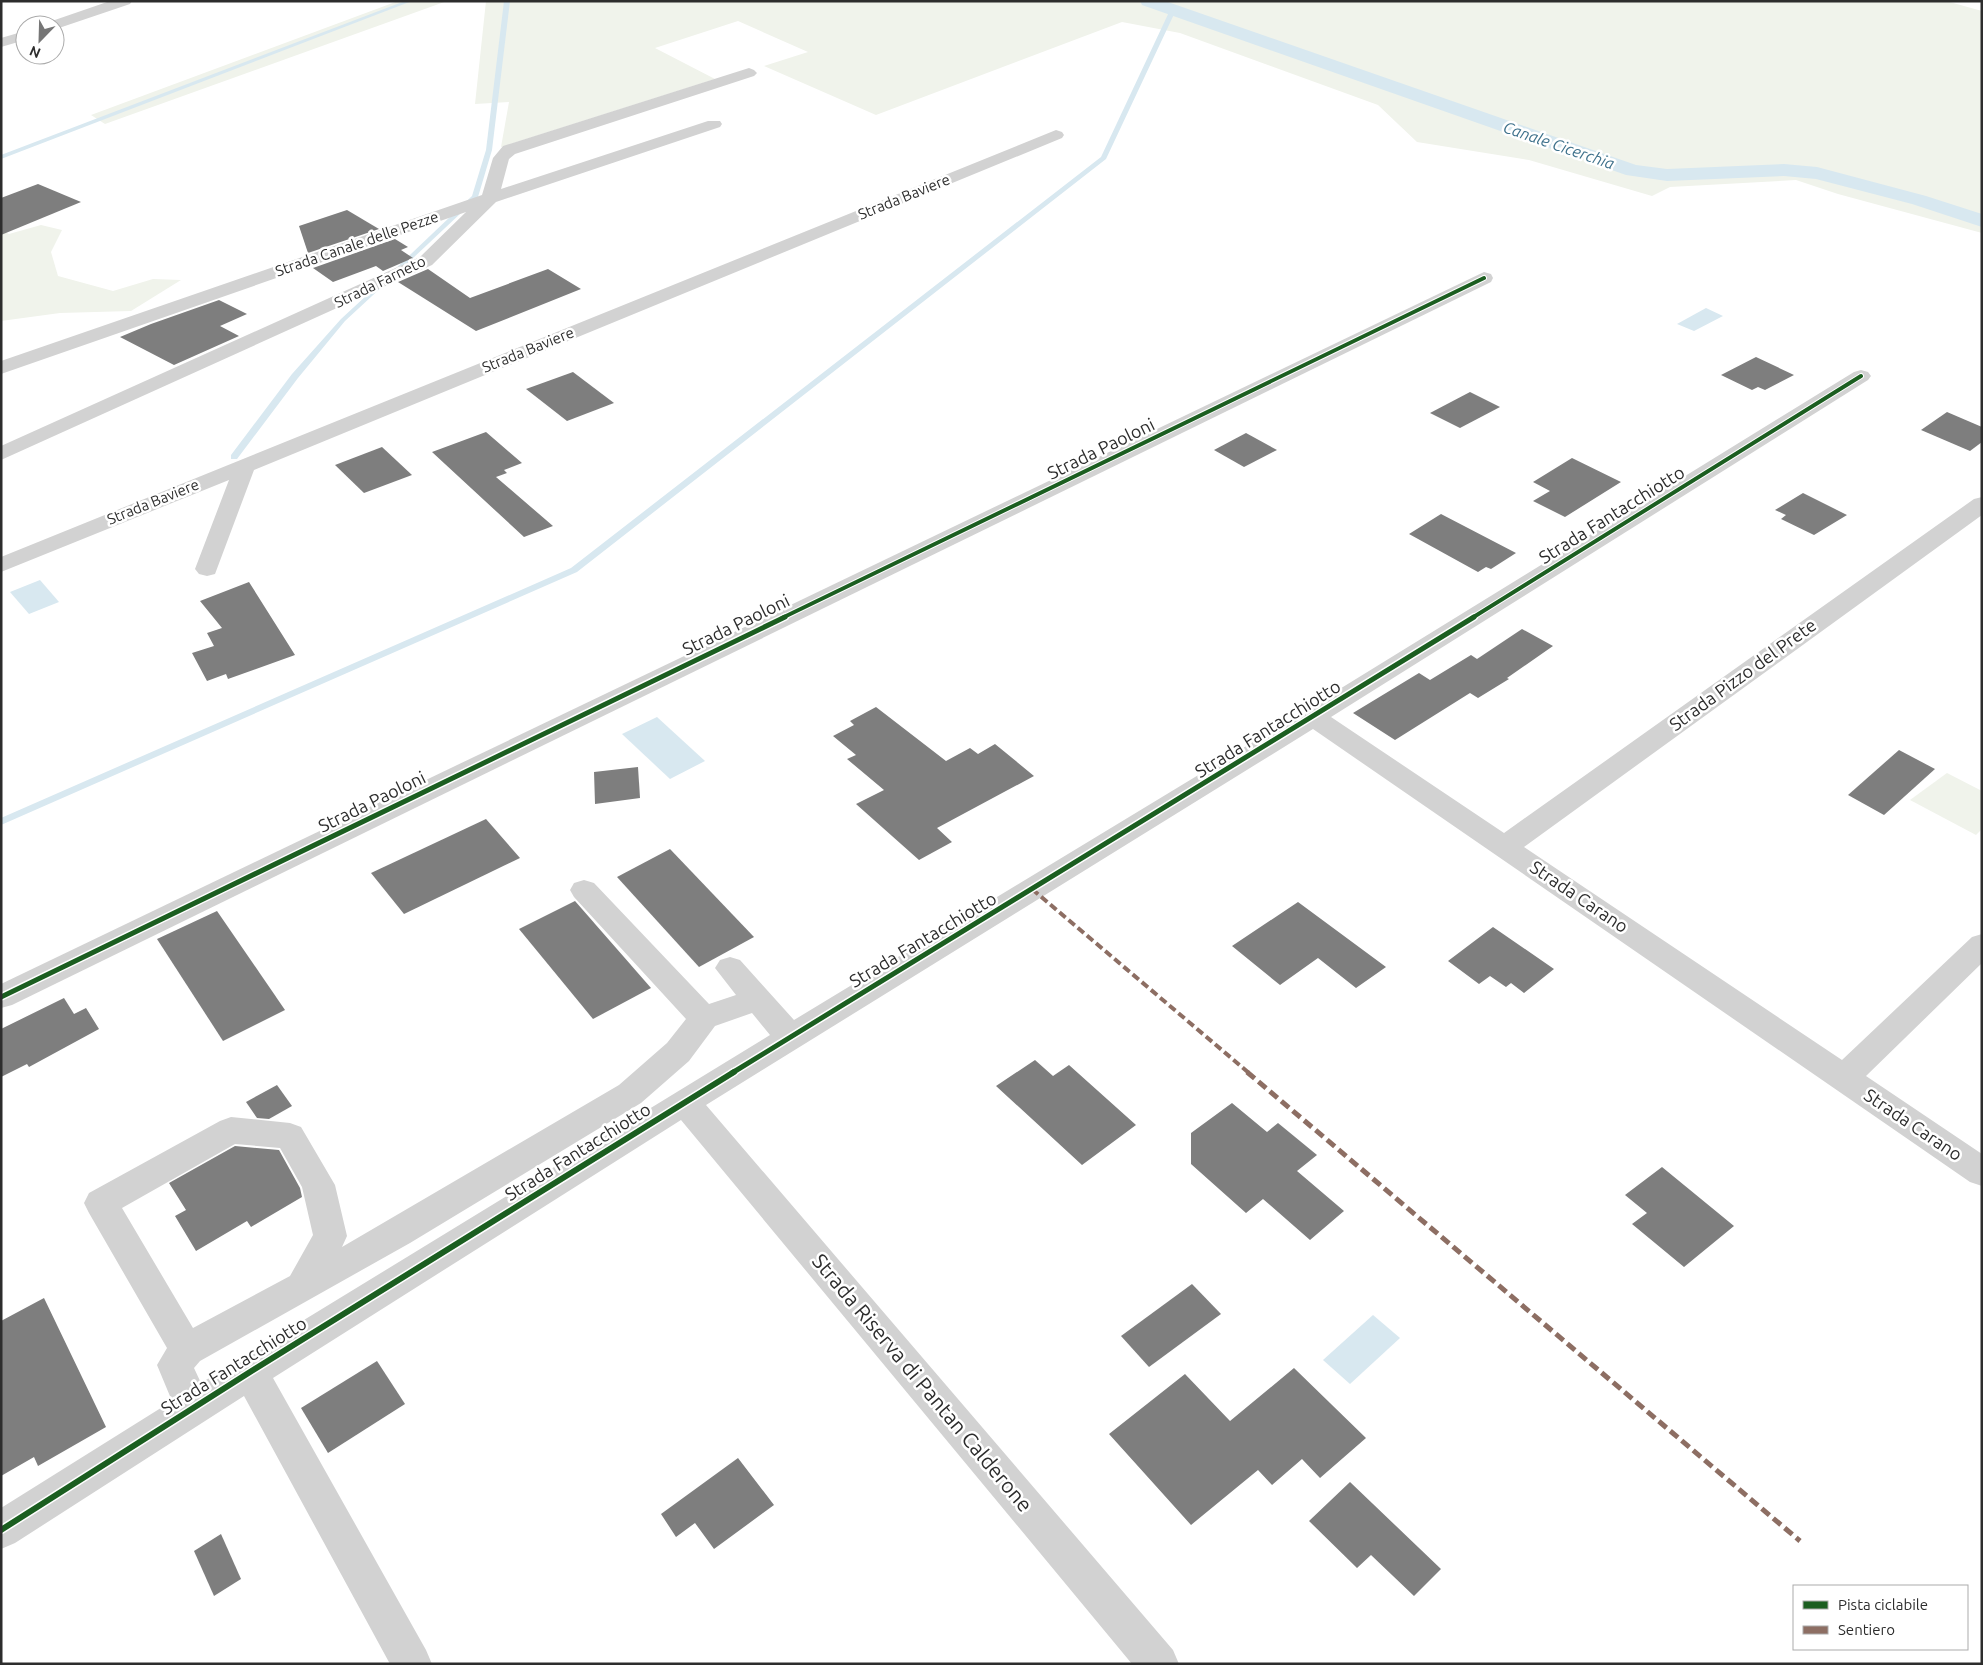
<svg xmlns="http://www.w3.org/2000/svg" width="1983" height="1665" font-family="Ubuntu,sans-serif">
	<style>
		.green { fill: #f0f3eb }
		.water { fill: #d8e8f0 }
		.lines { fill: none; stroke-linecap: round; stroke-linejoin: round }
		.stream { fill: #d8e8f0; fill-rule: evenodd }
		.canal { fill: #d8e8f0; fill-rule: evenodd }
		.building { fill: #7e7e7e }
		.minor { fill: #d2d2d2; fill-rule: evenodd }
		.quiet-far1 { stroke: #8d6e63; stroke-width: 4; stroke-dasharray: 8 4; stroke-linecap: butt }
		.quiet { stroke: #8d6e63; stroke-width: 5; stroke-dasharray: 10 5; stroke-linecap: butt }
		.cycleway-far2-casing { stroke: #fff; stroke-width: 6 }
		.cycleway-far1-casing { stroke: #fff; stroke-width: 8 }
		.cycleway-casing { stroke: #fff; stroke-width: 9 }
		.cycleway-far2 { stroke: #1b5e20; stroke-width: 4 }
		.cycleway-far1 { stroke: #1b5e20; stroke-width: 5 }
		.cycleway { stroke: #1b5e20; stroke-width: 6 }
		.labels { text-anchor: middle; stroke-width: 5; stroke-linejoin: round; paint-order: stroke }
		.far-street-label { font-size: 15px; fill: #2d2d2d; stroke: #fff }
		.far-water-label { font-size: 16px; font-style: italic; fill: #3e718b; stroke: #fff }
		.street-label { font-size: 18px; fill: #2d2d2d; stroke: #fff }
		.near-street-label { font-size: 21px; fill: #2d2d2d; stroke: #fff }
	</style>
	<rect width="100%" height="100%" fill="#fff"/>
	<g class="green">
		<polygon points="398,1 447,1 105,124 91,115"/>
		<polygon points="486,1 1946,1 1982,11 1982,233 1838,194 1796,180 1670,187 1652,196 1529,160 1417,142 1378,105 1180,33 1122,22 876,115 764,66 808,52 738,21 655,48 715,79 501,147 509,102 475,104"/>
		<polygon points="41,225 62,230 51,252 58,276 113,291 153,279 181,280 131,311 60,313 1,321 1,230 9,234"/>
		<polygon points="1947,773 1982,791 1982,829 1976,835 1910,800"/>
	</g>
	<g class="water">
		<polygon points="1706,308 1723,316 1694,331 1677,324"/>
		<polygon points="40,580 59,602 29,614 10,592"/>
		<polygon points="657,717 705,761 670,779 622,734"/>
		<polygon points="1373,1315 1400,1338 1350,1384 1323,1360"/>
	</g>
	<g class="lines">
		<g class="stream">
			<polygon points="405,1 412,1 1,159 1,155"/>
			<polygon points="504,1 510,1 492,150 478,197 395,275 391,275 391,273 472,196 486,150"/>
			<polygon points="1173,8 1176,10 1106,159 577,572 1,825 1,818 571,568 1101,157 1170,10"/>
			<polygon points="380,283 385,284 345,321 298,378 237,459 231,459 231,455 292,374 341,319"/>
		</g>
		<polygon class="canal" points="1140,1 1165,1 1636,165 1667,169 1784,164 1817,167 1926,196 1982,214 1982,227 1912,204 1816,179 1784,176 1667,181 1626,175 1142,5"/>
	</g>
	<g class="building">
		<polygon points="38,184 81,202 1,235 1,198"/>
		<polygon points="347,210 379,229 308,253 299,226"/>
		<polygon points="395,239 408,247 401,250 413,258 383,271 376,266 333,282 313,268"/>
		<polygon points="428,269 470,298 548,269 581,289 476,331 398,282"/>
		<polygon points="219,300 247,314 220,326 239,336 174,365 120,337 151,324"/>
		<polygon points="1756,357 1794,375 1765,390 1758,387 1752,390 1721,375"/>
		<polygon points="573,372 614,403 567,421 526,389"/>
		<polygon points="1470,392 1500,407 1460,428 1430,413"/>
		<polygon points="1947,412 1982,427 1982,442 1970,451 1921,430"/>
		<polygon points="486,432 522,463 504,470 507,473 496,477 553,526 524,537 432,452"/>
		<polygon points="1246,433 1277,450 1244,467 1214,450"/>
		<polygon points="382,447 412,475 364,493 335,465"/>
		<polygon points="1572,458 1621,482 1565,517 1533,501 1550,491 1533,482"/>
		<polygon points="1803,493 1847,515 1814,535 1781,519 1786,515 1775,510"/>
		<polygon points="1441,514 1516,553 1491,569 1486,567 1478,572 1409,534"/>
		<polygon points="249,582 295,655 228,679 226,674 207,681 192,653 214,646 207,633 222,628 200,601"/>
		<polygon points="1522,629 1553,646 1507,678 1509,679 1478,698 1470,693 1395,740 1353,713 1419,673 1430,680 1471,655 1477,659"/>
		<polygon points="876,707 946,761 970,748 978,754 995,744 1034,776 937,828 952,842 919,860 856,804 884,790 847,759 856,755 833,736 854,725 850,721"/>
		<polygon points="1899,750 1935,769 1884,815 1848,795"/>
		<polygon points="638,767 640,798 595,804 594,772"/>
		<polygon points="486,819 520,858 404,914 371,873"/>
		<polygon points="670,849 754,937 699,967 617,877"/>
		<polygon points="575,901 651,988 593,1019 519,929"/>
		<polygon points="1298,902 1386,967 1356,988 1318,958 1280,985 1232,946"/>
		<polygon points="217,911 285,1010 223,1041 157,939"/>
		<polygon points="1493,927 1554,969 1524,993 1511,983 1506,987 1490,976 1479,984 1448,961"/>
		<polygon points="64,998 74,1014 86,1008 99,1029 29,1067 27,1064 1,1077 1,1029"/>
		<polygon points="1035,1060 1053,1076 1069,1065 1136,1125 1082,1165 996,1086"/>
		<polygon points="277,1085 292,1106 269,1119 257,1118 246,1102"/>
		<polygon points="1232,1103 1267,1132 1278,1123 1317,1155 1297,1171 1344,1211 1310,1240 1263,1199 1246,1213 1191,1164 1191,1133"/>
		<polygon points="235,1146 279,1150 300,1188 302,1197 251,1227 247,1221 196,1251 175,1216 186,1210 169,1183"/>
		<polygon points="1662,1167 1734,1226 1684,1267 1632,1224 1647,1213 1625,1195"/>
		<polygon points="1192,1284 1221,1314 1149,1367 1121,1336"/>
		<polygon points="44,1298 106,1427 38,1466 34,1457 1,1476 1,1321"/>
		<polygon points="377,1361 405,1404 328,1453 301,1408"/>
		<polygon points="1294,1368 1366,1438 1320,1478 1302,1459 1272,1485 1258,1470 1191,1525 1109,1434 1185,1374 1230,1421"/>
		<polygon points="738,1458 774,1505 714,1549 695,1523 676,1537 661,1514"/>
		<polygon points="1350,1482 1441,1569 1414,1596 1371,1555 1357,1568 1309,1521"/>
		<polygon points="221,1534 241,1579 214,1596 194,1551"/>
	</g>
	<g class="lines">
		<g class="minor">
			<polygon points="110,1 132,1 130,4 59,28 55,29 55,25 47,25 49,22"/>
			<polygon points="25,31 25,40 1,47 1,38"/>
			<polygon points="749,68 754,70 757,73 754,76 515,154 509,159 501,189 708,121 720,121 722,124 720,127 496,202 432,265 1,460 1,446 420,257 466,212 1,374 1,361 482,195 493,158 503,146"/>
			<polygon points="1056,130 1062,132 1064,135 1062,138 254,470 215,574 207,576 199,574 195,569 229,480 1,572 1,557"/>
			<polygon points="1484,272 1491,274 1493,278 1491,282 12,1005 1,1008 1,984"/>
			<path d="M1861 370 1868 372 1871 376 1868 380 1331 717 1504 833 1974 499 1982 497V515L1524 847 1842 1060 1972 937 1982 934V963L1866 1076 1982 1154V1186L1970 1182 1313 729 706 1105 1173 1650 1179 1664H1132L681 1120 273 1378 426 1650 432 1664H390L244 1396 15 1543 1 1549V1508L172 1401 157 1365 167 1348 89 1213 84 1203 89 1193 220 1121 231 1117 290 1123 301 1127 335 1185 347 1236 342 1247 619 1085 667 1043 686 1019 574 897 570 890 574 883 584 880 594 883 709 1004 736 995 715 968 720 960 730 957 740 960 794 1020 1304 711 1854 372ZM752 1013 770 1035 201 1383 194 1368 200 1361 410 1243 641 1103 689 1061 715 1026ZM235 1144 280 1148 302 1187 313 1235 290 1276 193 1328 122 1208Z"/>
		</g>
		<polyline class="quiet-far1" points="1032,889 1249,1073"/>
		<polyline class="quiet" points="1247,1072 1800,1541"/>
		<g class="cycleway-far2-casing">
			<g id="cycleway-far2">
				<polyline points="782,618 1484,278"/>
				<polyline points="1472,618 1861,376"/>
			</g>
		</g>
		<g class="cycleway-far1-casing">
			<g id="cycleway-far1">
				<polyline points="1,997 785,617"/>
				<polyline points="732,1073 1474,617"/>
			</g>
		</g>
		<g class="cycleway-casing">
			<polyline id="cycleway" points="1,1530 250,1372 734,1072"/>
		</g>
		<use href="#cycleway-far2" class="cycleway-far2"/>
		<use href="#cycleway-far1" class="cycleway-far1"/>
		<use href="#cycleway" class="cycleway"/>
	</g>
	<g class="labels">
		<g class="far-street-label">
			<text transform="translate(904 197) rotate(-22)" y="5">Strada Baviere</text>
			<text transform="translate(357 244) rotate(-19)" y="5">Strada Canale delle Pezze</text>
			<text transform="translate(380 282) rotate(-26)" y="5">Strada Farneto</text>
			<text transform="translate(528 350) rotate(-22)" y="5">Strada Baviere</text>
			<text transform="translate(153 502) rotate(-22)" y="5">Strada Baviere</text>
		</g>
		<g class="far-water-label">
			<text transform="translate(1559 145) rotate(19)" y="6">Canale Cicerchia</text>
		</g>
		<g class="street-label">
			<text transform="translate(1101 449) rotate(-26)" y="6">Strada Paoloni</text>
			<text transform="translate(1612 515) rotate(-32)" y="6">Strada Fantacchiotto</text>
			<text transform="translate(736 625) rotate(-26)" y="6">Strada Paoloni</text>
			<text transform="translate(1743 675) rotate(-36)" y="6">Strada Pizzo del Prete</text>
			<text transform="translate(1268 729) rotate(-32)" y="6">Strada Fantacchiotto</text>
			<text transform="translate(372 802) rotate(-26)" y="6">Strada Paoloni</text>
			<text transform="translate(1579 897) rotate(34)" y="6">Strada Carano</text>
			<text transform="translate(923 940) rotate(-31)" y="6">Strada Fantacchiotto</text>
			<text transform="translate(1913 1125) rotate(34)" y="6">Strada Carano</text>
			<text transform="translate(578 1152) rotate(-32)" y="6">Strada Fantacchiotto</text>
			<text transform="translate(234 1366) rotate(-32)" y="6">Strada Fantacchiotto</text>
		</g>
		<g class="near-street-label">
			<text transform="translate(922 1383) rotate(50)" y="7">Strada Riserva di Pantan Calderone</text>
		</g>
	</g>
	<rect width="1983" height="1665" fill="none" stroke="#2d2d2d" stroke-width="5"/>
	<rect x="1793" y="1585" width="175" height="65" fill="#ffffff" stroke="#ababab"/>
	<rect x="1803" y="1601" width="25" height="8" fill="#1b5e20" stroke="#ababab"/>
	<text x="1838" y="1610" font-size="15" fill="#2d2d2d">Pista ciclabile</text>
	<rect x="1803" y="1626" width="25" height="8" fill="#8d6e63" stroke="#ababab"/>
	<text x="1838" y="1635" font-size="15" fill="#2d2d2d">Sentiero</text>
	<g transform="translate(40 40) rotate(203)"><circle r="24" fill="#ffffff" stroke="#ababab"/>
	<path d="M0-4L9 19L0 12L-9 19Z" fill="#767676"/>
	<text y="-8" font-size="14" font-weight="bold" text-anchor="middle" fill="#2d2d2d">N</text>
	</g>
</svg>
